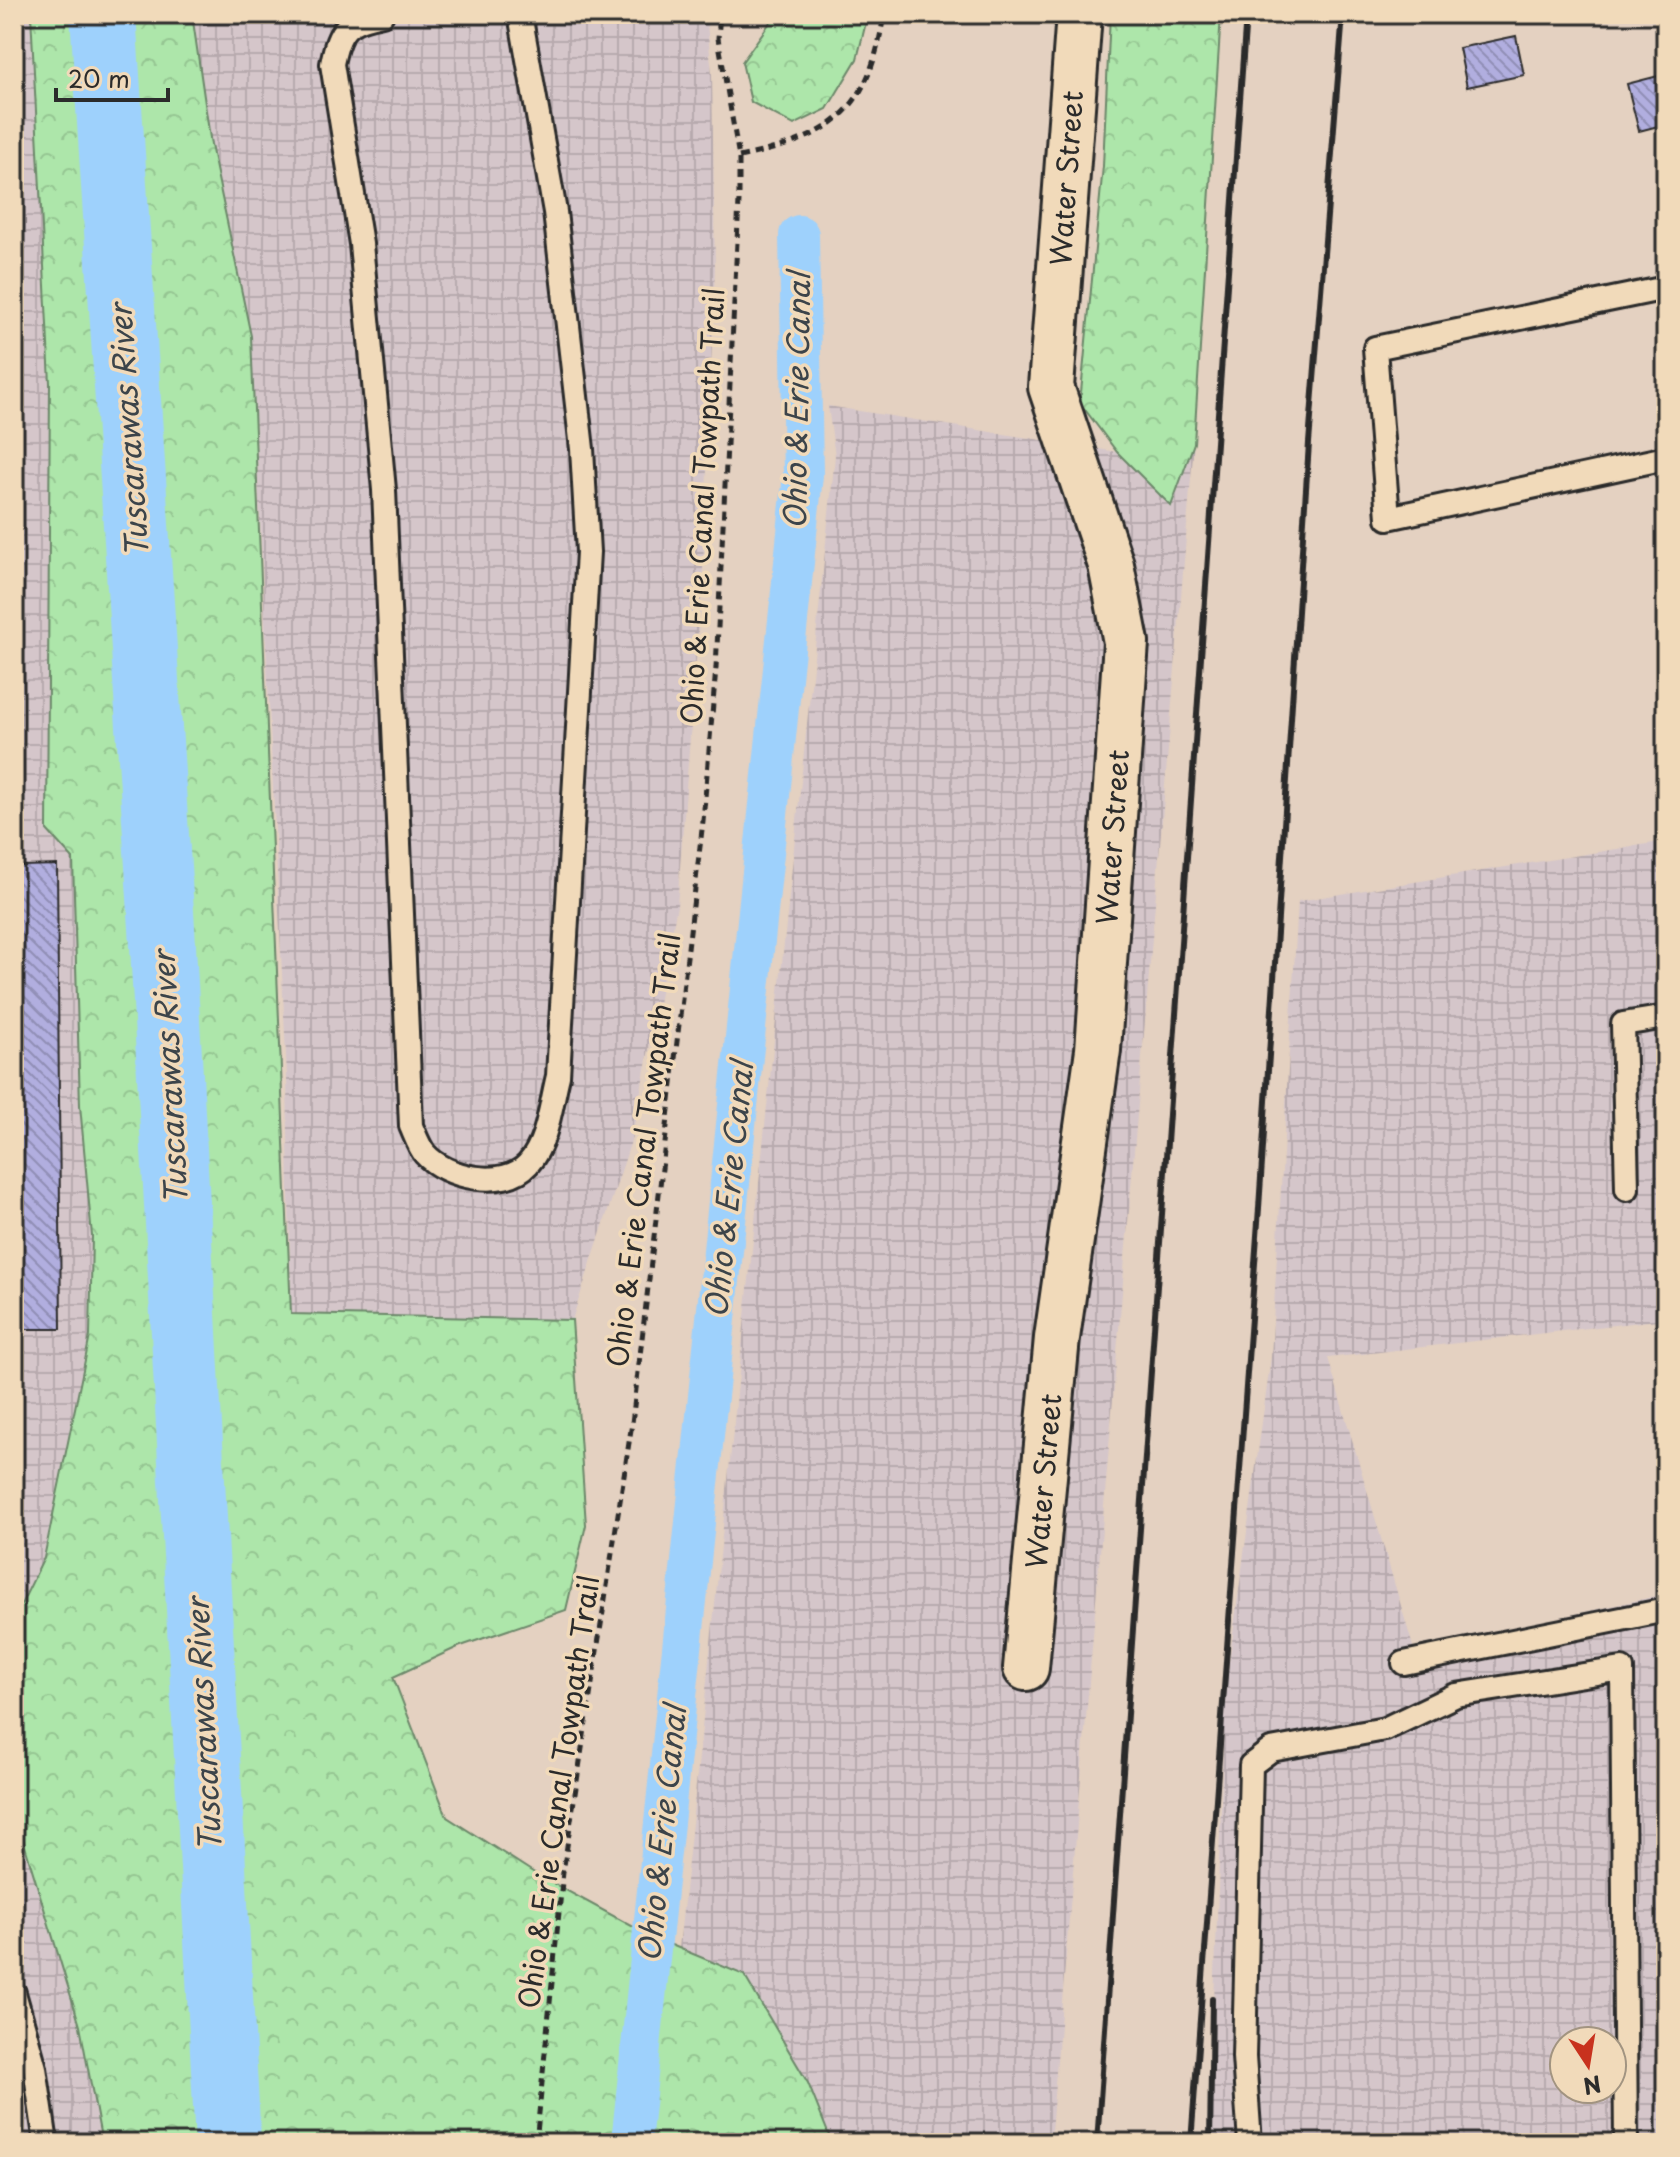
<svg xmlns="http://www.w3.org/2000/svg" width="1680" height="2157" font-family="'Playpen Sans',sans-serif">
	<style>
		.industrial { fill: url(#industrial-grid); fill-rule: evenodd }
		.forest { fill: url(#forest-crowns); stroke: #6c886a; stroke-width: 2 }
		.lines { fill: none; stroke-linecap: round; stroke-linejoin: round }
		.canal { stroke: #9ed1fc; stroke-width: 40 }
		.river { stroke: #9ed1fc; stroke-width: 66 }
		.building { fill: url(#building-back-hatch); stroke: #2b2b2b; stroke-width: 2 }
		.lane-casing { stroke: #2b2b2b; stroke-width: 28 }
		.street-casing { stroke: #2b2b2b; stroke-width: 50 }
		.path { stroke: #2b2b2b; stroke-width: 5; stroke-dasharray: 8 6; stroke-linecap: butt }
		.lane { stroke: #f1daba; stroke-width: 22 }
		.street { stroke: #f1daba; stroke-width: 44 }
		.rail { stroke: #2b2b2b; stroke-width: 6 }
		.labels { text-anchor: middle; stroke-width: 7; stroke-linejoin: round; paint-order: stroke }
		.street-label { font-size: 28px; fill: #2b2b2b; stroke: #f1daba }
		.water-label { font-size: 30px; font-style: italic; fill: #3c444a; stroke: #f1daba }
	</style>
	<defs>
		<pattern id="industrial-grid" width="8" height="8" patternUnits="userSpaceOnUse" patternTransform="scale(2)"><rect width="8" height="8" fill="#d5c6ca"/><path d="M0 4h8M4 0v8" fill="none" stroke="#b7aaae"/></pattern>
		<pattern id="forest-crowns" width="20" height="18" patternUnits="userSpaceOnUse" patternTransform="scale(2)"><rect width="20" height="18" fill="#ade6aa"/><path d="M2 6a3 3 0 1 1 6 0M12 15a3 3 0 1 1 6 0" fill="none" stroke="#95c592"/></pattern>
		<pattern id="building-back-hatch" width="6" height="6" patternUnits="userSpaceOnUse" patternTransform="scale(2)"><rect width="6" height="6" fill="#b1aedf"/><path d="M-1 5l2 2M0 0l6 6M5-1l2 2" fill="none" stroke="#908eb5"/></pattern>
	</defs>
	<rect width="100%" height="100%" fill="#e4d1c1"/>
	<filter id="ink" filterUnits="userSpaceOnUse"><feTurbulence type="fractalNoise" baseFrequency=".0125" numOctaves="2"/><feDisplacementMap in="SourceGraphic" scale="16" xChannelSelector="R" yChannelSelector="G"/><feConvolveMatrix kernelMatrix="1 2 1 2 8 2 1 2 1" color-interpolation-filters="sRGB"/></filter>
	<g filter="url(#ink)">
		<g class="industrial">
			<polygon points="14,14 31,14 50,383 47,830 73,859 80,1105 92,1236 90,1336 44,1558 14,1619"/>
			<polygon points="192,14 706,14 712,74 715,269 703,569 677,906 631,1141 572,1320 291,1314 287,1076 251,336 211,145"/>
			<polygon points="828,406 1117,452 1171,506 1194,443 1050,2143 832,2143 808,2083 744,1976 679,1948 835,456"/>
			<path d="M1666 841V1319L1328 1358 1414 1650 1666 1594V2143H1209L1225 1692 1271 1357 1298 901ZM1564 2041H1612V2089H1564Z"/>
			<polygon points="14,1810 80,2026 102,2143 14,2143"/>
		</g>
		<g class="forest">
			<polygon points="31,14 192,14 211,145 251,336 291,1314 572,1320 586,1525 566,1610 458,1647 393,1677 447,1817 536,1874 652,1937 744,1975 808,2083 832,2143 102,2143 80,2026 14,1810 14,1619 44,1558 90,1336 92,1236 80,1105 73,859 47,830 50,383"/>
			<polygon points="776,14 868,14 857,59 827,109 794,125 751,102 742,62"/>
			<polygon points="1110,14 1221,14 1194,443 1171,506 1117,452 1080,403 1103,166"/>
		</g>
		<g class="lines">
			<polyline class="canal" points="631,2143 803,475 799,235"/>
			<polyline class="river" points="103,14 162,928 228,2143"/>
		</g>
		<g class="building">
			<polygon points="1516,36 1524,75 1467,87 1459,48"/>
			<polygon points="1666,74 1666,124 1639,131 1627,84"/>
			<polygon points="14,308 22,866 57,865 61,1329 14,1329"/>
		</g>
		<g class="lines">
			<g class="lane-casing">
				<g id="lane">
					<path d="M382 14C346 21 339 28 332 64L361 244 384 490 411 1126C415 1135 419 1147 425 1154 446 1178 504 1190 528 1164 548 1142 551 1103 558 1076L588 552 582 449 555 212 520 14"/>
					<polyline points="1666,288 1375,348 1388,518 1666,458"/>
					<polyline points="1627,1189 1623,1024 1666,1017"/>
					<polyline points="1404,1663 1666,1610"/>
					<polyline points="14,1993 35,2068 46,2143"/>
					<polyline points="1250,2143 1244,2057 1251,1765 1271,1750 1385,1729 1456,1695 1622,1669 1626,2143"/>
				</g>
			</g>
			<g class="street-casing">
				<polyline id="street" points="1026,1668 1057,1338 1098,1050 1126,642 1111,565 1051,387 1079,14"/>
			</g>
			<g class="path">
				<path d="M739 157C834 137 869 112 884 14"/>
				<polyline points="536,2143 563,1872 632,1423 703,821 716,668 739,201 739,157 718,38 720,14"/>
			</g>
			<use href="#lane" class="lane"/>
			<use href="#street" class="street"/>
			<g class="rail">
				<polyline points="1097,2143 1246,14"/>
				<polyline points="1191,2143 1259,1208 1309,443 1343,14"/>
				<polyline points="1210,2143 1212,1999"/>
			</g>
		</g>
	</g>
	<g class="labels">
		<g class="street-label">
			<text transform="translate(1067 178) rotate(-86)" y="10">Water Street</text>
			<text transform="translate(703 506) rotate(-87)" y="10">Ohio &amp; Erie Canal Towpath Trail</text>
			<text transform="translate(1113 837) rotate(-86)" y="10">Water Street</text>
			<text transform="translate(644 1150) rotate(-83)" y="10">Ohio &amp; Erie Canal Towpath Trail</text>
			<text transform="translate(1044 1481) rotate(-85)" y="10">Water Street</text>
			<text transform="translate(559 1792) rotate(-82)" y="10">Ohio &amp; Erie Canal Towpath Trail</text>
		</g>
		<g class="water-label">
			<text transform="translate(798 401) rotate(-89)" y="10">Ohio &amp; Erie Canal</text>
			<text transform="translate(130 431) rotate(-94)" y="10">Tuscarawas River</text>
			<text transform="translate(171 1078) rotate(-93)" y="10">Tuscarawas River</text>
			<text transform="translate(730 1190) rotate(-84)" y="10">Ohio &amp; Erie Canal</text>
			<text transform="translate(205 1725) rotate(-93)" y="10">Tuscarawas River</text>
			<text transform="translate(663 1834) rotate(-84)" y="10">Ohio &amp; Erie Canal</text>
		</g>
	</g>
	<rect width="1680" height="2157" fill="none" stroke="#f1daba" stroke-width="48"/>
	<rect x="24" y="24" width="1632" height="2109" fill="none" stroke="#2b2b2b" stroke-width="3" filter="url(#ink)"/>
	<g transform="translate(1588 2065) rotate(168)"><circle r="38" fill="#f1daba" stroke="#a29481" stroke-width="2"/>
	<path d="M0-6L14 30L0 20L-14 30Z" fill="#c8321e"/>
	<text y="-12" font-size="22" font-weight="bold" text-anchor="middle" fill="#2b2b2b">N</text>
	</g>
	<path d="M56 88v12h112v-12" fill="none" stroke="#2b2b2b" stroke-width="4"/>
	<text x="68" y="88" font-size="24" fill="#2b2b2b" stroke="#f1daba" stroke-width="6" paint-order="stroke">20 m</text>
</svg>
